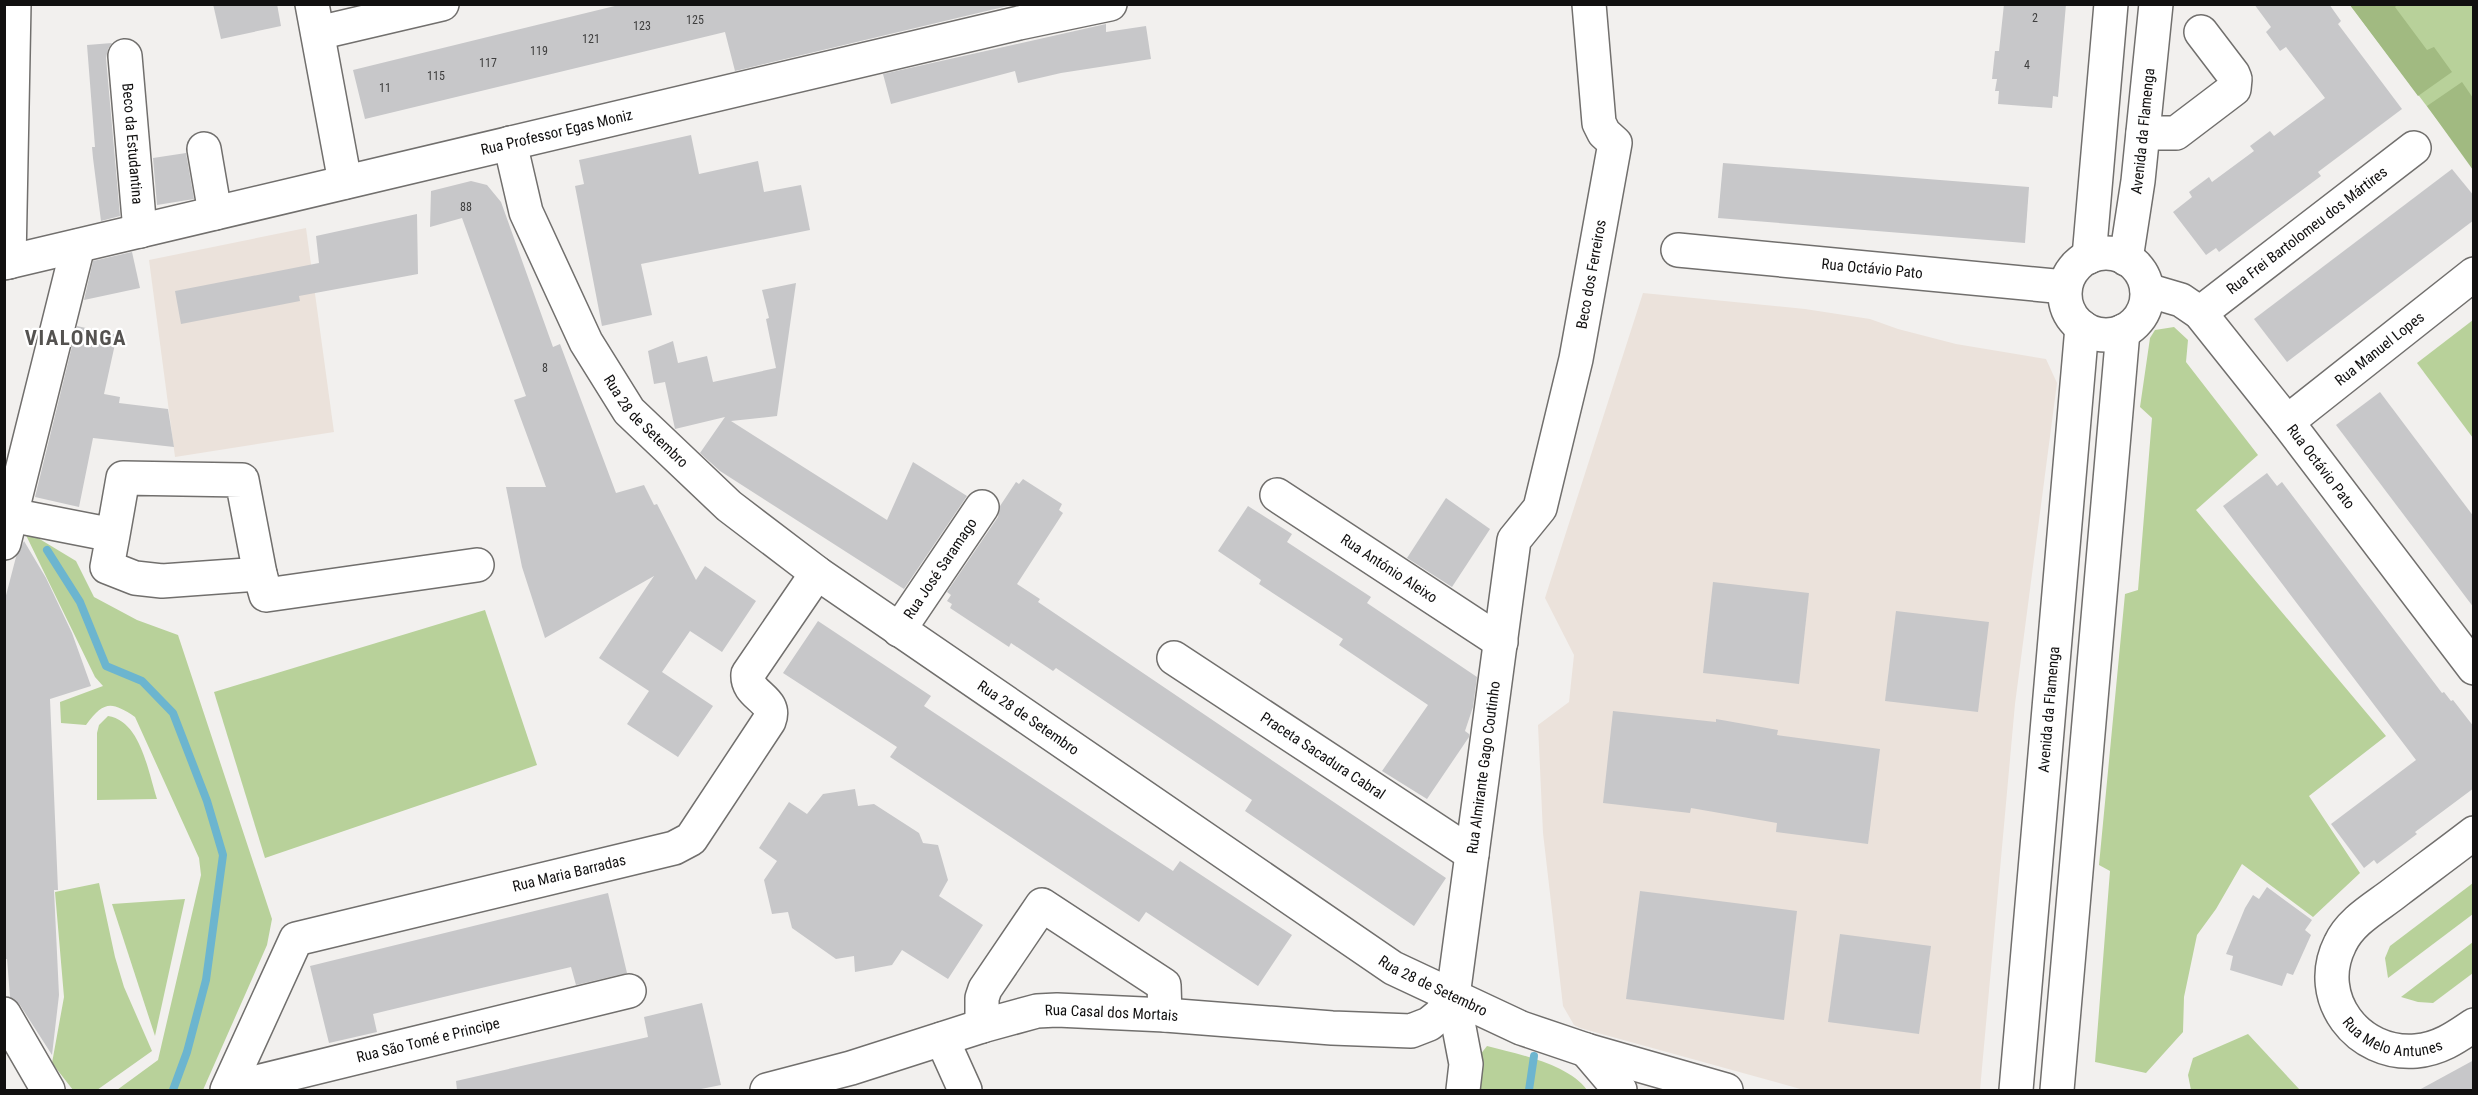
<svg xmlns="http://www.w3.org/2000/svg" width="2478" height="1095" font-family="'Roboto Condensed',sans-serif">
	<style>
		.built { fill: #ebe2db }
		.green { fill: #b8d19a }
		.forest { fill: #a1ba81 }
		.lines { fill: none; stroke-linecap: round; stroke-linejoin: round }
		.stream { stroke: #6cb5cf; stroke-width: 8 }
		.building { fill: #c7c7c9 }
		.minor-casing { stroke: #716f6d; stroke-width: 36 }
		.minor { stroke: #fff; stroke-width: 33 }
		.labels { text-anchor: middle; stroke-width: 4.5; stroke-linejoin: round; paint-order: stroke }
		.number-label { font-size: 12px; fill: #3e3e3e }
		.street-label { font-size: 15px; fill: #111010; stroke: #fff }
		.district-label { font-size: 21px; font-weight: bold; letter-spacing: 1.5px; fill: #545250; stroke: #fff }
	</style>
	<rect width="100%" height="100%" fill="#f2f0ee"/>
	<g class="built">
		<polygon points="306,228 334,432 175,457 149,260"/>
		<polygon points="1643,293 1805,309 1870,319 1898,329 1956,344 2046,359 2057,383 2015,704 1980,1090 1804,1090 1580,1028 1574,1025 1563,1006 1543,833 1538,725 1569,702 1574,655 1545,598"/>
	</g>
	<g class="green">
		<polygon points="2350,5 2473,5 2473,167"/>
		<polygon points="2473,320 2473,438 2417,363"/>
		<polygon points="2174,327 2188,340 2186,362 2258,455 2196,510 2386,736 2309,796 2360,873 2313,917 2242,864 2216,909 2197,935 2184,997 2183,1032 2146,1073 2095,1062 2110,871 2099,865 2125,594 2138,590 2152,418 2140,407 2150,338 2155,330"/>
		<path d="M23 529 76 561 94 597 137 620 178 635 272 919 267 945 203 1090H117L158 1060 201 875 199 858 135 717C111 701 104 701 86 725L61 723 60 702 103 686 95 677Z"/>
		<polygon points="485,610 537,765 265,858 214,692"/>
		<path d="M108 716C141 721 148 772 157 799L97 800V733L99 725Z"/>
		<polygon points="99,883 115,957 124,987 152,1051 97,1090 73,1090 52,1063 64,997 55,892"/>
		<polygon points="2473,883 2473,914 2388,978 2385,958 2390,946"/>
		<polygon points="185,899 155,1036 112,904"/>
		<polygon points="2473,942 2473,973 2433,1003 2418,1002 2401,997"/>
		<polygon points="2248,1034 2300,1090 2191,1090 2188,1075 2193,1058"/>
		<path d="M1487 1046C1518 1054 1568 1064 1587 1090H1475L1479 1056Z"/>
	</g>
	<g class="forest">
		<polygon points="2350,5 2397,5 2395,7 2427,50 2434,47 2452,72 2418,96"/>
		<polygon points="2462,82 2473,98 2473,170 2427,106"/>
	</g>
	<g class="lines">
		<g class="stream">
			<polyline points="47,550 80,602 106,666 142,681 173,713 207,801 223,855 206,980 187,1052 173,1090"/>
			<polyline points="1529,1090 1534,1056"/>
		</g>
	</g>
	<g class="building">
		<polygon points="213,4 277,4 281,26 221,39"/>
		<polygon points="623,4 1016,4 735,71 725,32 365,119 353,70"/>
		<polygon points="2004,4 2066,4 2058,97 2053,96 2052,108 1998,104 1999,91 1995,91 1997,79 1992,79 1995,51 1999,51"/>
		<polygon points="2254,4 2329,4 2341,21 2338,24 2402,109 2318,172 2321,176 2259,222 2219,252 2216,248 2206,255 2173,212 2192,197 2189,192 2209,177 2212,182 2254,151 2250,146 2270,131 2274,136 2325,98 2286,47 2280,51 2266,32 2271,27"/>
		<polygon points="1106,24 1106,32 1146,26 1151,59 1061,73 1018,83 1015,71 891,104 883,74"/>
		<polygon points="112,43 108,49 106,58 120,216 101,221 93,158 92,147 95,147 87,45"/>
		<polygon points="691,135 699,174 758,161 764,192 801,185 810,230 641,264 652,315 602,326 575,186 584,184 579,160"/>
		<polygon points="186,153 194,199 157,205 153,158"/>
		<polygon points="1723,163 2029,187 2025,243 1718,218"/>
		<polygon points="2452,169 2474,196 2474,220 2287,362 2254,319"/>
		<polygon points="471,181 487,185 501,202 553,347 560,344 616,493 644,485 654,505 657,504 696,580 705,566 756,601 722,652 690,631 662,672 713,706 678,757 627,724 649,691 599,658 654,576 545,638 522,567 506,487 546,487 514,400 526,396 462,218 430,227 431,191"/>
		<polygon points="417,214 418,274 299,296 300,301 181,324 175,291 319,263 316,236"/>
		<polygon points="132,252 140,288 84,300 93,261"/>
		<polygon points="796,283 777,416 731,421 887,520 913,462 967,496 904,589 720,471 700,453 725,417 675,429 665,382 654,384 648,351 673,341 678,363 707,356 713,382 776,368 766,319 769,318 762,290"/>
		<polygon points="77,326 117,335 104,394 120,397 119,403 168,409 174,447 93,438 79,507 35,497"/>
		<polygon points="2380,392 2474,517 2474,608 2336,425"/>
		<polygon points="2267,473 2277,486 2282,482 2442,693 2444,692 2451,701 2453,700 2474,727 2474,788 2415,832 2417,834 2377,864 2374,860 2364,868 2331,824 2416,760 2223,506"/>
		<polygon points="1023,479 1062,504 1059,510 1063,513 1017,584 1040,599 1038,602 1446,878 1414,926 1245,811 1252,800 1056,668 1053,671 1011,643 1009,647 950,608 952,604 947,601 951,595 947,592 998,517 1000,506 1016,482 1019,484"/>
		<polygon points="1446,498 1490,529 1452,587 1407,558"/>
		<polygon points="1248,506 1292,534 1287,542 1371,597 1367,603 1477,677 1473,707 1465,731 1469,734 1469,737 1427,799 1382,771 1428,705 1339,645 1343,639 1259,584 1261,580 1218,551"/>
		<polygon points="24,541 46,578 72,633 91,686 50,699 58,890 54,890 59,995 52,1055 20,1005 10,997 7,959 4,959 4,603 16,557"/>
		<polygon points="1713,582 1809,593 1799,684 1703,673"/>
		<polygon points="1896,611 1989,622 1978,712 1885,701"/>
		<polygon points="818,621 931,696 924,706 1112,831 1173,871 1180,861 1292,935 1258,986 1146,912 1139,922 890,757 897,747 783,673"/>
		<polygon points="1613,711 1716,722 1716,719 1778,730 1777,735 1880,749 1868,844 1776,832 1777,823 1691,808 1690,813 1603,803"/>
		<polygon points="855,789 858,806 874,804 919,833 923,843 938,845 948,880 939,896 983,925 948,979 902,950 892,965 855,972 854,956 836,959 792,928 788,912 772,914 764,880 777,861 759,848 789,802 807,814 823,794"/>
		<polygon points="2267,887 2312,920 2305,930 2311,935 2293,975 2287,973 2282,986 2230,970 2233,956 2226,954 2245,908 2253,895 2259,899"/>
		<polygon points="1640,891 1797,911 1784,1020 1626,999"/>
		<polygon points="608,893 627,973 576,985 571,967 456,994 373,1014 377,1032 329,1043 310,966"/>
		<polygon points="1840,934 1931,946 1919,1034 1828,1022"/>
		<polygon points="702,1003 721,1085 696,1090 457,1090 456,1081 648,1037 644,1017"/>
		<polygon points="2474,1060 2474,1090 2419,1090"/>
	</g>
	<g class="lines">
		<g class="minor-casing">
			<g id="minor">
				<polyline points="312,4 345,182"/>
				<polyline points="318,33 442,4"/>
				<path id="s1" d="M125 56 140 231"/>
				<polyline points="2143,133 2176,133 2234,89 2235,79 2233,74 2201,32"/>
				<path id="s2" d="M510 143 526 212 586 342 629 411 729 506 817 573 1393 968 1521 1028 1586 1050 1726 1090"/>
				<polyline points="204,149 215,213"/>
				<path id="s3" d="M1678 250 2065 287"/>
				<circle cx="2106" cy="294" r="41"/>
				<polyline points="2089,257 2111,4"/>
				<path id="s4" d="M2126 259 2138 181 2156 4"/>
				<polyline points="9,262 14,4"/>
				<path id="s5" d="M4 263 1019 23 1110 4"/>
				<path id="s6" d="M2147 290 2181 300 2200 313 2287 422 2474 668"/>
				<path id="s7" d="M2200 313 2414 148"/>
				<path id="s8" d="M2287 422 2474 274"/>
				<path id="s9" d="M1277 495 1501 642"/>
				<polyline points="11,515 113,535 107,567 135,578 162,581 260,574 242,480 123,478 113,535"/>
				<polyline points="4,543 78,246"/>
				<polyline points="260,574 266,595 477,565"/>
				<path id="s10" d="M899 630 982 507"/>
				<path id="s11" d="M1174 658 1472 854"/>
				<path id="s12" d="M2474 833C2448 853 2422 872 2397 891 2377 907 2351 920 2340 944 2313 998 2358 1056 2416 1051 2439 1049 2455 1038 2474 1025"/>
				<polyline points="4,1014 48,1090"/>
				<polyline points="982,1026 982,998 985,989 1042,905 1164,985 1165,1015"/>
				<polyline points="942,1039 965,1090"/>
				<polyline points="1586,1050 1620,1090"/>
				<path id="s13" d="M228 1089 629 991"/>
				<path id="s14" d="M227 1090 296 939 674 848 691 839 769 721C778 698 746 697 748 674L817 573"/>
				<path id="s15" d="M767 1090 851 1068 982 1026 1037 1011 1057 1010 1165 1015 1332 1028 1411 1031 1429 1024 1440 1015 1453 996"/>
				<path id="s16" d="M1463 1090 1466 1064 1453 996 1514 540 1540 508 1576 359 1615 143 1604 133 1599 123 1589 4"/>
				<path id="s17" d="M2016 1090 2082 327"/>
				<polyline points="2057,1090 2123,331"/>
			</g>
		</g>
		<use href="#minor" class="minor"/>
	</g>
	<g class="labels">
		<g class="number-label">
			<text x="2035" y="22">2</text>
			<text x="695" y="24">125</text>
			<text x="642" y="30">123</text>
			<text x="591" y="43">121</text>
			<text x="539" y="55">119</text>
			<text x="488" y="67">117</text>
			<text x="2027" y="69">4</text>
			<text x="436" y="80">115</text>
			<text x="385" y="92">11</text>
			<text x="466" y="211">88</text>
			<text x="545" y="372">8</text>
		</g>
		<g class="street-label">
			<text dy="5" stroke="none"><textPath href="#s5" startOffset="568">Rua Professor Egas Moniz</textPath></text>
			<text dy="5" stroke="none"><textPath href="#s4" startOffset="129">Avenida da Flamenga</textPath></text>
			<text dy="5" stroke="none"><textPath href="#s1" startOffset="88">Beco da Estudantina</textPath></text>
			<text dy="5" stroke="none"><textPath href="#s7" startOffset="135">Rua Frei Bartolomeu dos Mártires</textPath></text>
			<text dy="5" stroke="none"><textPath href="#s3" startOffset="195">Rua Octávio Pato</textPath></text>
			<text dy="5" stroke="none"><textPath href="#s16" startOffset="836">Beco dos Ferreiros</textPath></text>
			<text dy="5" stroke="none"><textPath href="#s8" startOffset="118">Rua Manuel Lopes</textPath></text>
			<text dy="5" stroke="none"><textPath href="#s2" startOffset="314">Rua 28 de Setembro</textPath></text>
			<text dy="5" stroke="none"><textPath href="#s6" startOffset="254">Rua Octávio Pato</textPath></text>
			<text dy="5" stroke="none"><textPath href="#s9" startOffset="134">Rua António Aleixo</textPath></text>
			<text dy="5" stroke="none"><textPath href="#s10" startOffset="74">Rua José Saramago</textPath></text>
			<text dy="5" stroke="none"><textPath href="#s17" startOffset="382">Avenida da Flamenga</textPath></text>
			<text dy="5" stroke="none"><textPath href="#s2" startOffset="800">Rua 28 de Setembro</textPath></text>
			<text dy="5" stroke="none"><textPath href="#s11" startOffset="178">Praceta Sacadura Cabral</textPath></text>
			<text dy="5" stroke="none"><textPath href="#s16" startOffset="326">Rua Almirante Gago Coutinho</textPath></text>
			<text dy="5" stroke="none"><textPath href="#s14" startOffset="447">Rua Maria Barradas</textPath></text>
			<text dy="5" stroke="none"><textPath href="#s2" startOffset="1286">Rua 28 de Setembro</textPath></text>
			<text dy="5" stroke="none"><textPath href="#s15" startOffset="356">Rua Casal dos Mortais</textPath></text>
			<text dy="5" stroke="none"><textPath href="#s12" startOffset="308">Rua Melo Antunes</textPath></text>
			<text dy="5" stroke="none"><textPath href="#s13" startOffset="206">Rua São Tomé e Principe</textPath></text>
		</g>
		<g class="district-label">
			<text x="76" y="345">VIALONGA</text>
		</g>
	</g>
	<rect width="2478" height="1095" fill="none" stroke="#111010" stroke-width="12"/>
</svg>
